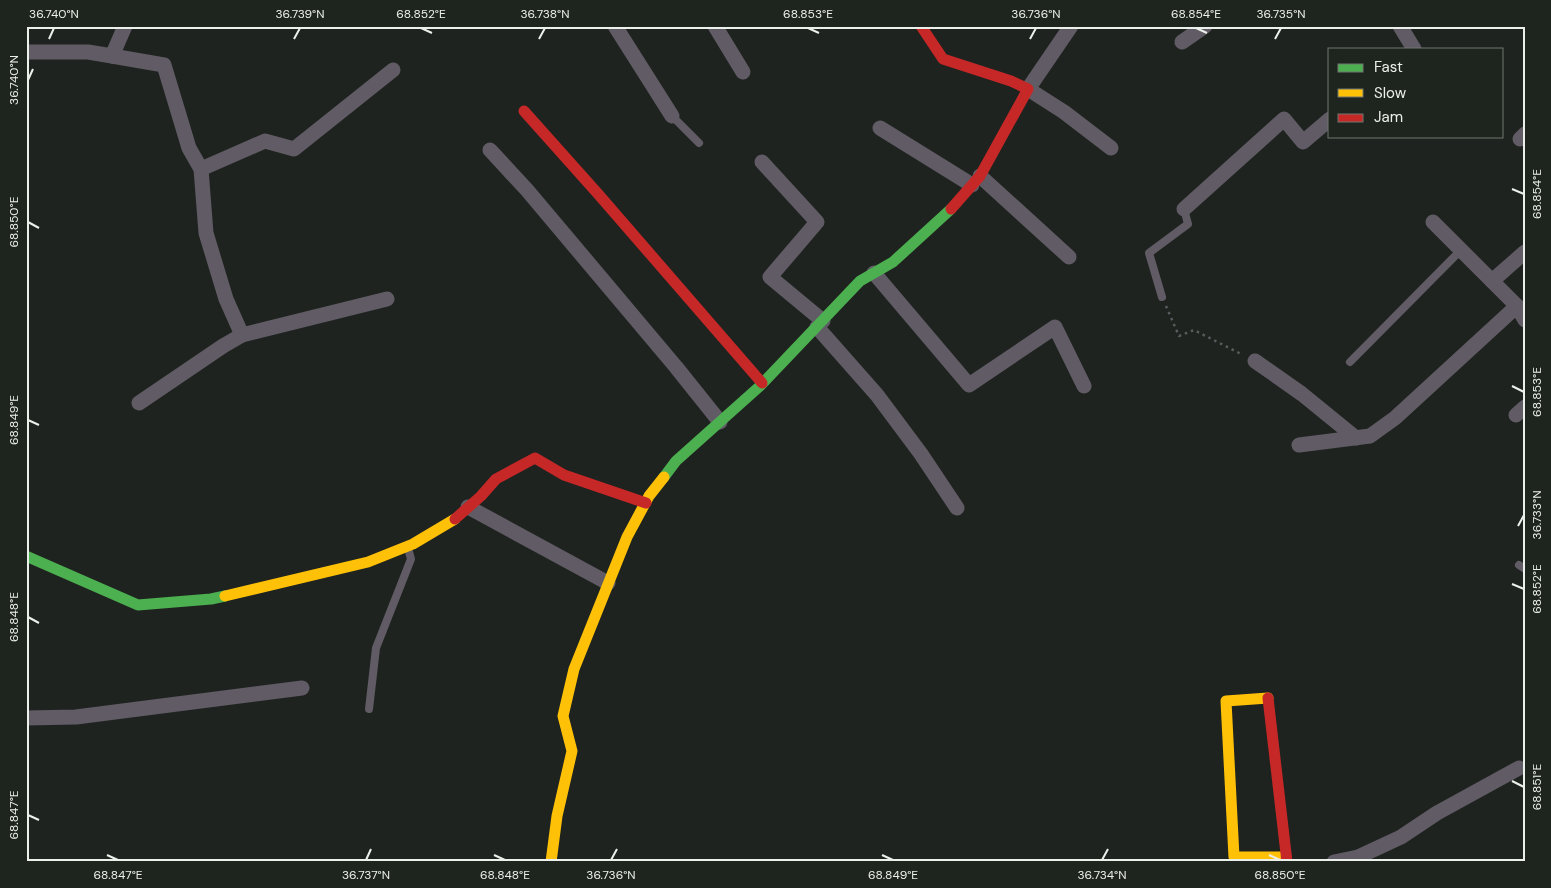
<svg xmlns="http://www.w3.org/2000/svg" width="1551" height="888" font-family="'DM Sans',sans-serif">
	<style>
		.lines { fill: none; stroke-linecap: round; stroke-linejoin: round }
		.path { stroke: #5b5a5e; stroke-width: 2.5; stroke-dasharray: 2.5 4; stroke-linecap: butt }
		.lane { stroke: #605b64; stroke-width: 8 }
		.street { stroke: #605b64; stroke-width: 15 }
		.fast { stroke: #4caf50; stroke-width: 11 }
		.slow { stroke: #ffc107; stroke-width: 11 }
		.jam { stroke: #c62828; stroke-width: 11 }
		.ticks { fill: none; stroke: #ebf0eb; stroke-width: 2 }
		.neatline { fill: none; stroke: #ebf0eb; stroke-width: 2 }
		.ticks-label { font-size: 12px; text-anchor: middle; fill: #ebf0eb }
	</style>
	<rect width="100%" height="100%" fill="#1f231f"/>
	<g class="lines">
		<polyline class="path" points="1166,306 1179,336 1194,330 1243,355"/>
		<g class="lane">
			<polyline points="672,116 699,143"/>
			<polyline points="1162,297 1149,253 1188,224 1184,209"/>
			<polyline points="1350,362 1461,250"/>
			<polyline points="1519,565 1525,569"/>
			<polyline points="369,709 376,648 411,559 408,548"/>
		</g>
		<g class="street">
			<polyline points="615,26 672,116"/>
			<polyline points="715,26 743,72"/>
			<polyline points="1071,26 1028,89 1064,112 1111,148"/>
			<polyline points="1400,26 1414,49"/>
			<polyline points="1182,42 1205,26"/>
			<polyline points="26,52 88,52 112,56 125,26"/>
			<polyline points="112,56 164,65 189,148 201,169 206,233 226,299 242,335"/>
			<polyline points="880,128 972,185"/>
			<polyline points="1520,139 1525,134"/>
			<polyline points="490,150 527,190 676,367 720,422"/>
			<polyline points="762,162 817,222 770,277 823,321"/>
			<polyline points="201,169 265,141 294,149 393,70"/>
			<polyline points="980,176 1069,257"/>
			<polyline points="1184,209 1284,119 1303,142 1330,119"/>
			<polyline points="1433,222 1517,306 1525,320"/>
			<polyline points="874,273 969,385 1055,327 1084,386"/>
			<polyline points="1492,281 1525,252"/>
			<polyline points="817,327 877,395 921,454 957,508"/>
			<polyline points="1255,361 1302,394 1356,438"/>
			<polyline points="139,403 223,346 242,335 387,299"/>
			<polyline points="1516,415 1525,407"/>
			<polyline points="1299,445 1370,436 1395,418 1517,306"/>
			<polyline points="468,507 608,583"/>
			<polyline points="26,718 76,717 302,688"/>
			<polyline points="1334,862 1358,857 1401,837 1437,813 1519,768"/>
		</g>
		<g class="fast">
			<polyline points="664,477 676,461 760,386 860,281 893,262 951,209"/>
			<polyline points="26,556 138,605 211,599 225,596"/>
		</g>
		<g class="slow">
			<polyline points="225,596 368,562 413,544 455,519"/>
			<polyline points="1268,698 1226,701 1234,857 1286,857"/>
			<polyline points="551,862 557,816 572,751 563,716 574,669 627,537 649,496 664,477"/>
		</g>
		<g class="jam">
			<polyline points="921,26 943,59 1011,81 1028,89 980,176 951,209"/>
			<polyline points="524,111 599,195 762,383"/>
			<polyline points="455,519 481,496 496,479 535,458 564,475 646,503"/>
			<polyline points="1268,698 1287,862"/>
		</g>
	</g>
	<path class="ticks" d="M421 28 432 33M808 28 819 33M1196 28 1207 33M49 39 54 28M294 39 300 28M539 39 545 28M1030 39 1036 28M1275 39 1281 28M28 80 33 69M1512 189 1524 194M28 222 39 228M1512 386 1524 392M28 420 39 425M1518 526 1524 515M1512 584 1524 589M28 617 39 623M1512 781 1524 787M28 815 39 820M107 855 118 860M494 855 505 860M882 855 893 860M1269 855 1280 860M366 860 371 849M611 860 617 849M1102 860 1108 849"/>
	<rect width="1551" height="888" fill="none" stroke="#1e241e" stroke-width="55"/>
	<rect x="1328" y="48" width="175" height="90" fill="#1e241e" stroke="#707670"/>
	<rect x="1338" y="64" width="25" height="8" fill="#4caf50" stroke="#707670"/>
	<text x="1374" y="72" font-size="15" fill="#ebf0eb">Fast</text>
	<rect x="1338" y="89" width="25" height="8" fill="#ffc107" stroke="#707670"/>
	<text x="1374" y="98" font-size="15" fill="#ebf0eb">Slow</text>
	<rect x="1338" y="114" width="25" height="8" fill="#c62828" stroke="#707670"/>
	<text x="1374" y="122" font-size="15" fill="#ebf0eb">Jam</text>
	<rect x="28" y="28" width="1496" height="832" class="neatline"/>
	<g class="ticks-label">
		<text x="54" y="18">36.740°N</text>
		<text x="300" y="18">36.739°N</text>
		<text x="421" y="18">68.852°E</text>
		<text x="545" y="18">36.738°N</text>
		<text x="808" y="18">68.853°E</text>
		<text x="1036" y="18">36.736°N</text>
		<text x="1196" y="18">68.854°E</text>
		<text x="1281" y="18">36.735°N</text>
		<text transform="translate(14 80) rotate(-90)" y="4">36.740°N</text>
		<text transform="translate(1537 194) rotate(-90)" y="4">68.854°E</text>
		<text transform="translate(14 222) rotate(-90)" y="4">68.850°E</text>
		<text transform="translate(1537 392) rotate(-90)" y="4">68.853°E</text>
		<text transform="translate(14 420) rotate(-90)" y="4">68.849°E</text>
		<text transform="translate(1537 515) rotate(-90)" y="4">36.733°N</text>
		<text transform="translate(1537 589) rotate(-90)" y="4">68.852°E</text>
		<text transform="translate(14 617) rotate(-90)" y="4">68.848°E</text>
		<text transform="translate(1537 787) rotate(-90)" y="4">68.851°E</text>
		<text transform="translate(14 815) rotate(-90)" y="4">68.847°E</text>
		<text x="118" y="879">68.847°E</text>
		<text x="366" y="879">36.737°N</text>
		<text x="505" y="879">68.848°E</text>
		<text x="611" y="879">36.736°N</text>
		<text x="893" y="879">68.849°E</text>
		<text x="1102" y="879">36.734°N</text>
		<text x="1280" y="879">68.850°E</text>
	</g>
</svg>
